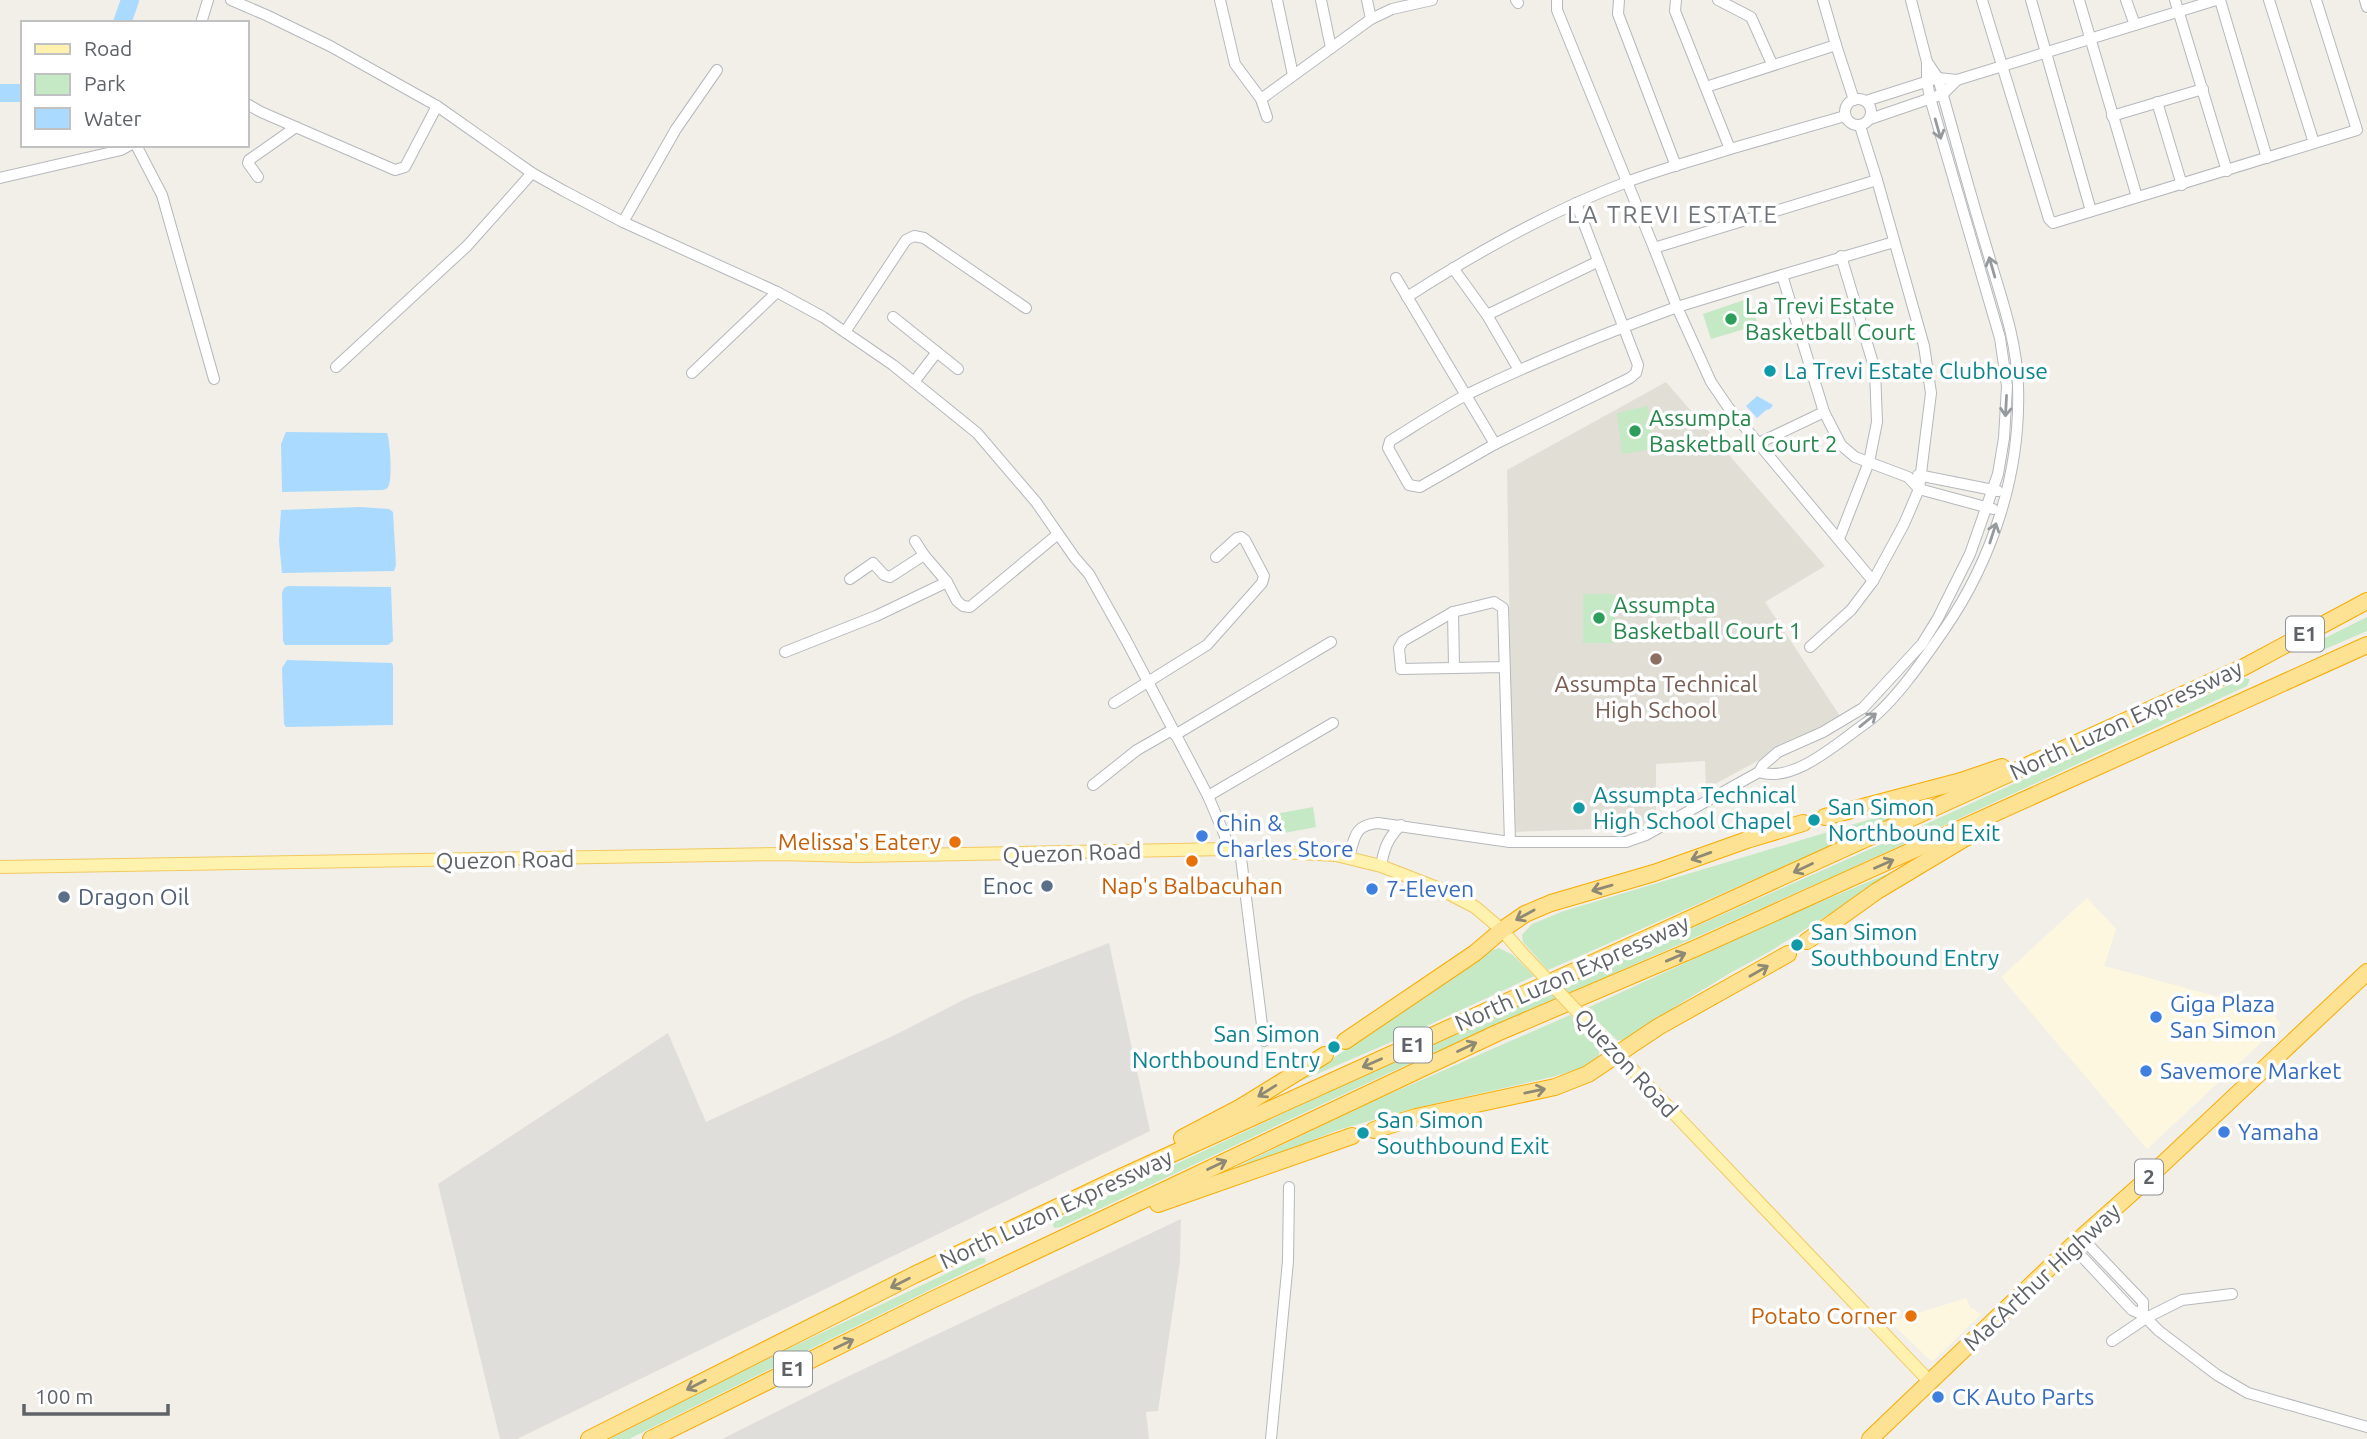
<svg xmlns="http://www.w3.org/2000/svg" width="2367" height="1439" font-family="Ubuntu,sans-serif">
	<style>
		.commercial { fill: #fef7e0 }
		.industrial { fill: #e0deda }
		.education { fill: #e1ded6 }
		.green { fill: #c5e8c5 }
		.water { fill: #aadaff }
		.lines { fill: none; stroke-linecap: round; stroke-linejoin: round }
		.river { stroke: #aadaff; stroke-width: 18 }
		.minor-casing { stroke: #b5b8bc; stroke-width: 12 }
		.major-casing { stroke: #f2c960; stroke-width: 14 }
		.highway-casing { stroke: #f9ab00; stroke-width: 18 }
		.minor { stroke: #fff; stroke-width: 10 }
		.major { stroke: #fff2af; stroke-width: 12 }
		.highway { stroke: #fde293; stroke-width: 16 }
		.major-bridge-casing { stroke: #f2c960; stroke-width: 14; stroke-linecap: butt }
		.major-bridge { stroke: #fff2af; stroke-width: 12 }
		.oneway { stroke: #979a9d }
		.oneway2 { stroke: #8e8975 }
		.leisure-dot { fill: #2e9e5b; stroke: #fff; stroke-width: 2.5 }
		.culture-dot { fill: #0f9aa8; stroke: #fff; stroke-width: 2.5 }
		.education-dot { fill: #8d6e63; stroke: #fff; stroke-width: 2.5 }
		.shop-dot { fill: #3f7fe0; stroke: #fff; stroke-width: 2.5 }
		.food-dot { fill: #e8710a; stroke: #fff; stroke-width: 2.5 }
		.service-dot { fill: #5c6f8a; stroke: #fff; stroke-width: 2.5 }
		.labels { text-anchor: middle; stroke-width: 7; stroke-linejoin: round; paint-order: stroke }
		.shield { fill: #fff; stroke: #8f9295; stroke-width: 2 }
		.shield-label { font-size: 21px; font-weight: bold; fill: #5f6368 }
		.leisure-label { font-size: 23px; fill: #27864d; stroke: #fff; text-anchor: start }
		.culture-label { font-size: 23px; fill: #0d838f; stroke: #fff; text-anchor: start }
		.education-label { font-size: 23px; fill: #785e54; stroke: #fff }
		.street-label { font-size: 23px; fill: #5f6368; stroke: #fff }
		.shop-label { font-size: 23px; fill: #366cbe; stroke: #fff; text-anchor: start }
		.food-label { font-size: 23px; fill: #c56008; stroke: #fff; text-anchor: end }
		.service-label { font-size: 23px; fill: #4e5e75; stroke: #fff; text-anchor: end }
		.neighbourhood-label { font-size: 24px; letter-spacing: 2px; fill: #70757a; stroke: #fff }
	</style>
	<rect width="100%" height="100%" fill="#f1efe8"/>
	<g class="commercial">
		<polygon points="2087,898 2116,929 2104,966 2271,1011 2281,1024 2147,1149 2001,977"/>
		<polygon points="1966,1298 1970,1307 1981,1314 1932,1362 1890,1322"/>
	</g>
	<g class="industrial">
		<polygon points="1109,943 1150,1131 517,1439 500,1439 438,1184 668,1033 706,1122 899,1033 967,998"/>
		<polygon points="1181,1219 1180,1262 1158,1411 1146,1412 1149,1439 722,1439 832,1384"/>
	</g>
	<polygon class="education" points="1666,382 1825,566 1765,602 1840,716 1706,789 1705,761 1656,764 1656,827 1513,832 1507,470"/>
	<g class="green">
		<polygon points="1750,298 1758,325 1711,339 1703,314"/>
		<polygon points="1648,406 1654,449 1622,454 1617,413"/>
		<rect x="1583" y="594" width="32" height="49"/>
		<polygon points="2367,617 2367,631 2323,650 2318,650 2317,643 2321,640"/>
		<polygon points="2244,678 2250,679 2247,686 1834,876 1389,1073 1061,1227 1054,1228 1053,1225 1056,1220 1447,1037 1913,830"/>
		<polygon points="1918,805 1896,817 1548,970 1523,942 1522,935 1532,924 1564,911"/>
		<polygon points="1313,807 1316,827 1279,834 1275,814"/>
		<polygon points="1906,866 1769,952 1730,973 1678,1005 1626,1041 1617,1040 1585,1009 1787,916"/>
		<polygon points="1499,948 1513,955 1534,976 1403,1037 1289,1086 1352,1046 1490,951"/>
		<path d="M1570 1015C1581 1026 1601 1040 1599 1057L1587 1067 1552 1077 1411 1109 1338 1130 1243 1168 1230 1170 1378 1099Z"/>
		<polygon points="979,1258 985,1258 986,1262 629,1439 609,1439 775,1355"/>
	</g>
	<g class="water">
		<polygon points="1757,396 1773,405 1770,409 1766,410 1757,418 1746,406"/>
		<path d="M286 432 387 433C390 441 393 480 388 487 387 489 385 489 383 490L282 492 281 444Z"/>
		<polygon points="360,507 389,509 393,512 396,565 394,571 282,573 279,541 281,510"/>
		<polygon points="288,586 391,587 393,641 388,645 285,645 283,641 282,593 284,588"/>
		<polygon points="287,660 392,663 393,666 393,725 286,727 284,724 282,668"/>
	</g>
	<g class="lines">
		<g class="river">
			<polyline points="122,23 130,0"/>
			<polyline points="0,93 23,93"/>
		</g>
		<g class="minor-casing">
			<g id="minor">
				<polyline points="231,0 266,15 330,46 437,106 532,173 564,191 623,222 777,292 823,317 893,365 977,433 1036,502 1075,558 1089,574 1126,640 1208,796 1225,836 1226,849"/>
				<polyline points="1220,0 1235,64 1261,99 1267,117"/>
				<polyline points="1277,0 1293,75"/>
				<polyline points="1321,0 1331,48"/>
				<polyline points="1367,0 1371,19"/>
				<polyline points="1516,0 1518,3"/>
				<polyline points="1557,0 1557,10 1654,248"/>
				<polyline points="1619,0 1618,14 1676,166"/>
				<polyline points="1718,0 1751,17 1772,64"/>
				<polyline points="1982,0 2049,219 2053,223 2357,130 2316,0"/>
				<polyline points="2031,0 2091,211"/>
				<polyline points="2079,0 2137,197"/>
				<polyline points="2126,0 2135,25"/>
				<polyline points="2175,0 2227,171"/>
				<polyline points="2220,0 2267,158"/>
				<polyline points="2269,0 2314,143"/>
				<polyline points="2365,0 2367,7"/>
				<polyline points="201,23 208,0"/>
				<polyline points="1836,45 1854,100"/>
				<polyline points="1706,87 1836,45 1823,0"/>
				<circle cx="1858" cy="112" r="13"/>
				<polyline points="1261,99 1371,19 1392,9 1432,0"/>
				<polyline points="1866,101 1938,78 1957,80 2216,0"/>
				<polyline points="2157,102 2182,185"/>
				<polyline points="247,104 261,112 395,170 405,167 437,106"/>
				<polyline points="2112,116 2203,89"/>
				<polyline points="1870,119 1943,94 1957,80"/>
				<polyline points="1860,126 1877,180 1654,248 1677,307 1782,275 1824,412 1841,445 1855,457 1908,477 1919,489 1993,509"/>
				<polyline points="136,145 162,195 214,379"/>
				<polyline points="1730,149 1845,116"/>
				<polyline points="258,177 248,163 249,160 296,127"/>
				<polyline points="0,178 121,150 130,145"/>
				<path d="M1576 203 1638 365 1636 373 1630 378 1495 444 1420 487 1409 485 1388 448 1390 441C1416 425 1441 408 1468 394 1536 361 1606 333 1677 307L1711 382 1728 407 1873 581"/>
				<polyline points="623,222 676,129 717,70"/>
				<polyline points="1453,268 1487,315 1519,370"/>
				<polyline points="1782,275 1894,242"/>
				<polyline points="1396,278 1495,444"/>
				<path d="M1407 297C1477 252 1550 211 1627 182 1661 169 1696 160 1730 149L1675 11 1676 0"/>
				<polyline points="1487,315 1597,262"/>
				<polyline points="893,317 958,369"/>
				<polyline points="845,332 906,240 914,236 924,238 1026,308"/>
				<polyline points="336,367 467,246 532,173"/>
				<polyline points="692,373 777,292"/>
				<polyline points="914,382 937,352"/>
				<polyline points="1759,443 1824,412"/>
				<polyline points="1918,475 1998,491"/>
				<polyline points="1839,539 1869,462 1877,422 1875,370 1841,256"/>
				<polyline points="915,541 924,555"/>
				<polyline points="850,579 873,563 884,575 890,577 924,555 947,582 957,601 963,606 970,607 1058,534"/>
				<polyline points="1453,612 1454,667"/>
				<polyline points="1810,647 1851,610 1873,581 1904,524 1919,489 1931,393 1924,346 1877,180"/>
				<polyline points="785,652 876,616 947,582"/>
				<polyline points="1505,667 1401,669 1399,648 1403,641 1453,612 1494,602 1503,608 1510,842"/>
				<polyline points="1114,703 1207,645 1262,583 1264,576 1245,540 1241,537 1237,538 1216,557"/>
				<polyline points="1175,735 1331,642"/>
				<path d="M1759 772C1794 784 1838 742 1866 723 1894 703 1924 659 1944 630 1993 559 2021 472 2018 386 2017 338 1999 292 1986 246 1969 190 1954 134 1938 78L1927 62"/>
				<polyline points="1093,785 1137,750 1172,730"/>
				<polyline points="1208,796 1333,723"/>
				<polyline points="1240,850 1264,1041"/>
				<path d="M1349 857C1355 837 1354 825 1378 823L1510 842H1626L1646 835 1759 772 1763 765 1778 752 1823 732 1863 708 1922 644 1938 618 1970 554 1998 474 2004 438 2007 386 2000 338 1930 98 1927 82V62L1911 0"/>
				<path d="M1381 866C1384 848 1388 838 1401 825"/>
				<polyline points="2081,1237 2143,1302 2143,1315"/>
				<polyline points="2072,1246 2132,1310 2143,1315 2159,1331 2217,1375 2248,1393 2367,1427"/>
				<polyline points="2112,1341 2146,1318 2182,1300 2232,1294"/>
				<polyline points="1271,1439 1288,1261 1289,1187"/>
			</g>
		</g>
		<g class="major-casing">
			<g id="major">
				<polyline points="0,867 778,854 857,856 1226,849 1336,855 1381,866 1440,889 1475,907 1502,930 1522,953"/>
				<polyline points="1588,1023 1931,1383"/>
			</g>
		</g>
		<g class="highway-casing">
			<g id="highway">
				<polyline points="1825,817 1961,781 2002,767"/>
				<polyline points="1807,941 1877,891 1967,837"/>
				<polyline points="1345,1041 1475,953 1502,930 1525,914 1551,903 1654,873 1747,840 1803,823"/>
				<polyline points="1374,1130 1416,1117 1555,1087 1588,1074 1658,1027 1788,954"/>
				<polyline points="1182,1138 1241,1107 1325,1055"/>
				<polyline points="1158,1204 1352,1136"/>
				<polyline points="589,1439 914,1275 1119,1178 2244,667 2367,601"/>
				<polyline points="651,1439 934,1299 1497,1033 1694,949 2367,645"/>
				<polyline points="1870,1439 2072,1246 2135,1190 2367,972"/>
			</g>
		</g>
		<use href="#minor" class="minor"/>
		<use href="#major" class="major"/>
		<use href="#highway" class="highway"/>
		<g class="major-bridge-casing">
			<polyline id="major-bridge" points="1522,953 1588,1023"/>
		</g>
		<use href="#major-bridge" class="major-bridge"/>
	</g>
	<defs><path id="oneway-shaft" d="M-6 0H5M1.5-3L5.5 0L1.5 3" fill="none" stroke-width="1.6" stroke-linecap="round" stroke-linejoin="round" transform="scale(1.75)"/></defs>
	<g class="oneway">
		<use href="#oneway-shaft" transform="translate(1938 129) rotate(74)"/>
		<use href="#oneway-shaft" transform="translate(1992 267) rotate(-106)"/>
		<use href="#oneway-shaft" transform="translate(2006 406) rotate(93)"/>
		<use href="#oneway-shaft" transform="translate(1993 533) rotate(-72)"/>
		<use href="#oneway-shaft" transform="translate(1868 720) rotate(-39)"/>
	</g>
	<g class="oneway2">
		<use href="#oneway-shaft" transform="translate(1701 856) rotate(160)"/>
		<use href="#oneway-shaft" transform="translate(1884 864) rotate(-24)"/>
		<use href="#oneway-shaft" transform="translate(1803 868) rotate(155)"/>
		<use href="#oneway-shaft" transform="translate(1602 888) rotate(164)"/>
		<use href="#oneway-shaft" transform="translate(1525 915) rotate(151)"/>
		<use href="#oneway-shaft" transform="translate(1676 957) rotate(-23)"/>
		<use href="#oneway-shaft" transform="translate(1759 971) rotate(-30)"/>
		<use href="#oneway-shaft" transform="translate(1467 1047) rotate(-25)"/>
		<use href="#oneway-shaft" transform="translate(1372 1063) rotate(156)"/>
		<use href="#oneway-shaft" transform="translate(1267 1091) rotate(148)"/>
		<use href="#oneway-shaft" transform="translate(1535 1091) rotate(-12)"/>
		<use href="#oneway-shaft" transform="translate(1217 1165) rotate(-25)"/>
		<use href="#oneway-shaft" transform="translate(900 1283) rotate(153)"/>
		<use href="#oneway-shaft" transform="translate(844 1344) rotate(-26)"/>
		<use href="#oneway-shaft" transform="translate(696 1385) rotate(153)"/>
	</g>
	<g class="leisure-dot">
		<circle cx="1731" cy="319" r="7"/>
		<circle cx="1635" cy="431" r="7"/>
		<circle cx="1599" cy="618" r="7"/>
	</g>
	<g class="culture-dot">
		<circle cx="1770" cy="371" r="7"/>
		<circle cx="1579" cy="808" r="7"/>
		<circle cx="1814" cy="820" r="7"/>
		<circle cx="1797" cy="945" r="7"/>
		<circle cx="1334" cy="1047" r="7"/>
		<circle cx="1363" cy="1133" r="7"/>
	</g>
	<circle class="education-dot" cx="1656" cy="659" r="7"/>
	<g class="shop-dot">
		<circle cx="1202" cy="836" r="7"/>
		<circle cx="1372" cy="889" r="7"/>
		<circle cx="2156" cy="1017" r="7"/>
		<circle cx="2146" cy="1071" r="7"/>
		<circle cx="2224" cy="1132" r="7"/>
		<circle cx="1938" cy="1397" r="7"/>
	</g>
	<g class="food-dot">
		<circle cx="955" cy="842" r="7"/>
		<circle cx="1192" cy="861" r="7"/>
		<circle cx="1911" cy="1316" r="7"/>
	</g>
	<g class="service-dot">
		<circle cx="1047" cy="886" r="7"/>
		<circle cx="64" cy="897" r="7"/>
	</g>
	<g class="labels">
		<g class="shield">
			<rect x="2286" y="616.5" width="38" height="35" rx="5"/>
			<rect x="1394" y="1027.5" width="38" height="35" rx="5"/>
			<rect x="2135" y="1159.5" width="28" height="35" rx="5"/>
			<rect x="774" y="1351.5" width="38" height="35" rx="5"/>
		</g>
		<g class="shield-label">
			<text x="2305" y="641">E1</text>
			<text x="1413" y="1052">E1</text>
			<text x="2149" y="1184">2</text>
			<text x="793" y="1376">E1</text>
		</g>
		<g class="leisure-label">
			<text x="1745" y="314">La Trevi Estate<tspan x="1745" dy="26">Basketball Court</tspan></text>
			<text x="1649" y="426">Assumpta<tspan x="1649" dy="26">Basketball Court 2</tspan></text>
			<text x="1613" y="613">Assumpta<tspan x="1613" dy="26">Basketball Court 1</tspan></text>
		</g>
		<g class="culture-label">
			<text x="1784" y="379">La Trevi Estate Clubhouse</text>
			<text x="1593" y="803">Assumpta Technical<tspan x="1593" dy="26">High School Chapel</tspan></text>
			<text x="1828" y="815">San Simon<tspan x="1828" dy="26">Northbound Exit</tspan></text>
			<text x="1811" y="940">San Simon<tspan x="1811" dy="26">Southbound Entry</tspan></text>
			<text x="1320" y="1042" text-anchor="end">San Simon<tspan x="1320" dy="26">Northbound Entry</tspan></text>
			<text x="1377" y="1128">San Simon<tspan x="1377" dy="26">Southbound Exit</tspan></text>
		</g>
		<g class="education-label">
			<text x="1656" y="692">Assumpta Technical<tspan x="1656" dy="26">High School</tspan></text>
		</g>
		<g class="street-label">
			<text transform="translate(2126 720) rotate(-25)" y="8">North Luzon Expressway</text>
			<text transform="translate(1072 853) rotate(-2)" y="8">Quezon Road</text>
			<text transform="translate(505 860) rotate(-1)" y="8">Quezon Road</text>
			<text transform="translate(1572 973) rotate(-24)" y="8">North Luzon Expressway</text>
			<text transform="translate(1626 1063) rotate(47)" y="8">Quezon Road</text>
			<text transform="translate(1056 1209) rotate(-25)" y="8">North Luzon Expressway</text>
			<text transform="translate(2042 1277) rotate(-43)" y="8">MacArthur Highway</text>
		</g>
		<g class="shop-label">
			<text x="1216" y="831">Chin &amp;<tspan x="1216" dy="26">Charles Store</tspan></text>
			<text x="1386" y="897">7-Eleven</text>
			<text x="2170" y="1012">Giga Plaza<tspan x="2170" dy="26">San Simon</tspan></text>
			<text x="2160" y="1079">Savemore Market</text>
			<text x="2238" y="1140">Yamaha</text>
			<text x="1952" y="1405">CK Auto Parts</text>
		</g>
		<g class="food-label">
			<text x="941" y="850">Melissa's Eatery</text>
			<text x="1192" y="894" text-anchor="middle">Nap's Balbacuhan</text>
			<text x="1897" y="1324">Potato Corner</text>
		</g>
		<g class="service-label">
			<text x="1033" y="894">Enoc</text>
			<text x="78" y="905" text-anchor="start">Dragon Oil</text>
		</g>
		<g class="neighbourhood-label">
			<text x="1673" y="223">LA TREVI ESTATE</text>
		</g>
	</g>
	<rect x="21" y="21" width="228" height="126" fill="#ffffff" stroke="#bfc1c3" stroke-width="2"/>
	<rect x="35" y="44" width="35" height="10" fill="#fff2af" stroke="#bfc1c3" stroke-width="2"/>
	<text x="84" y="56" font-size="21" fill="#5f6368">Road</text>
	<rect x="35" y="74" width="35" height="21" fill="#c5e8c5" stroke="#bfc1c3" stroke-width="2"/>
	<text x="84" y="91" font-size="21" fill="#5f6368">Park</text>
	<rect x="35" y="108" width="35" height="21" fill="#aadaff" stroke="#bfc1c3" stroke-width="2"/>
	<text x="84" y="126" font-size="21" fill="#5f6368">Water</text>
	<path d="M24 1404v10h144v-10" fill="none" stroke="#5f6368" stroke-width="3.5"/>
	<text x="35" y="1404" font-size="21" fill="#5f6368" stroke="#ffffff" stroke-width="5" paint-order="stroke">100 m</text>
</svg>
